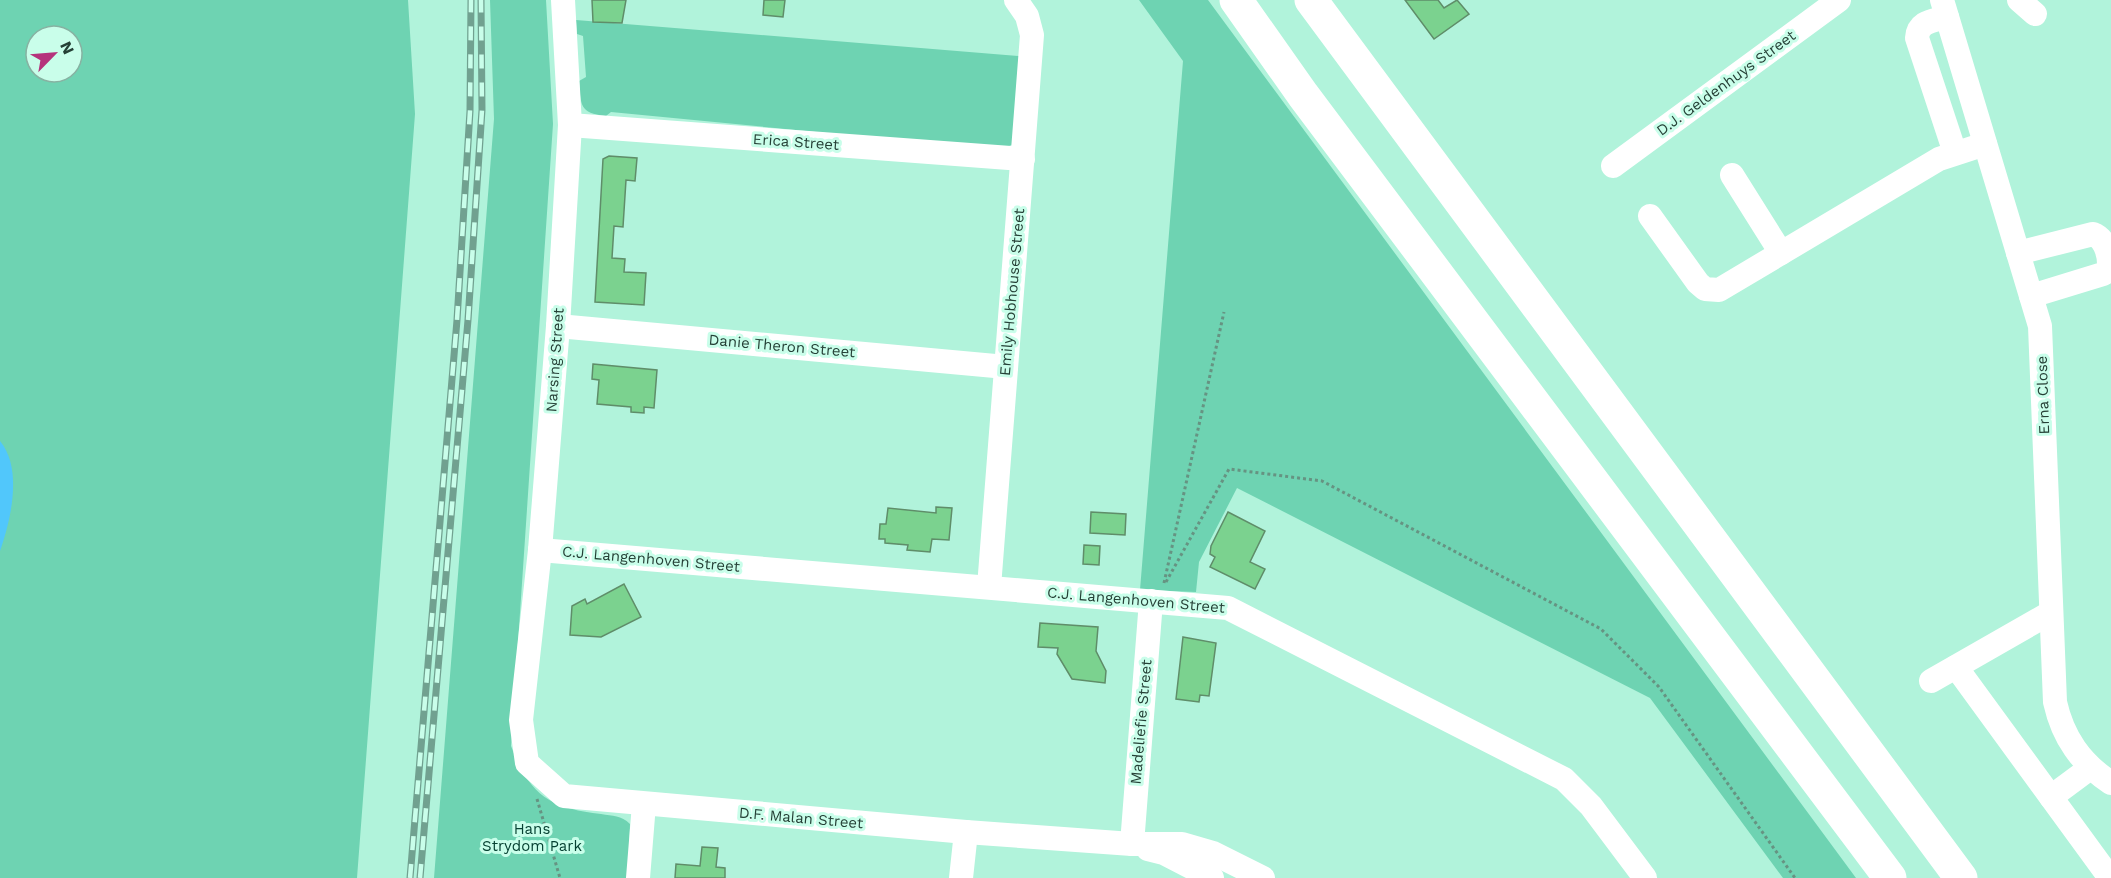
<svg xmlns="http://www.w3.org/2000/svg" width="2111" height="878" font-family="'Work Sans',sans-serif">
	<style>
		.green { fill: #6ed3b2; fill-rule: evenodd }
		.water { fill: #51c7fb }
		.building { fill: #7bd28f; stroke: #5f8d69; stroke-width: 1.5 }
		.lines { fill: none; stroke-linecap: round; stroke-linejoin: round }
		.path { stroke: #669382; stroke-width: 3; stroke-dasharray: 3 3; stroke-linecap: butt }
		.minor { stroke: #fff; stroke-width: 24 }
		.highway { stroke: #fff; stroke-width: 33 }
		.rail-casing { stroke: #71a190; stroke-width: 7 }
		.rail { stroke: #c9feea; stroke-width: 4.5; stroke-dasharray: 14; stroke-linecap: butt }
		.labels { text-anchor: middle; stroke-width: 6; stroke-linejoin: round; paint-order: stroke }
		.street-label { font-size: 15px; fill: #254036; stroke: #c9feea }
		.park-label { font-size: 15px; fill: #064132; stroke: #c9feea }
	</style>
	<rect width="100%" height="100%" fill="#b1f3db"/>
	<g class="green">
		<path d="M0 0H408L415 114 357 878H0ZM36 36H72V72H36Z"/>
		<path d="M490 0H546L553 124 511 746C530 796 550 808 601 814 613 816 621 815 630 824L628 878H434L494 119Z"/>
		<polygon points="1139,0 1208,0 1856,878 1783,878 1650,698 1237,488 1199,562 1196,592 1140,590 1183,61"/>
		<path d="M576 20 1019 56 1013 144 1002 150 611 112 606 116C579 113 581 105 579 81L586 77 583 36 577 34Z"/>
	</g>
	<path class="water" d="M0 441C23 469 11 519 0 551Z"/>
	<g class="building">
		<polygon points="592,0 626,0 622,23 593,22"/>
		<polygon points="764,0 785,0 783,17 763,15"/>
		<polygon points="1405,0 1438,0 1444,8 1457,0 1469,14 1434,39"/>
		<polygon points="609,156 637,158 635,181 626,180 623,227 614,226 612,258 625,259 624,272 646,273 644,305 595,302 603,159"/>
		<polygon points="593,364 657,370 654,408 644,407 644,413 631,412 631,407 597,404 599,380 592,379"/>
		<polygon points="936,507 952,508 949,540 932,539 930,552 907,550 908,545 885,543 885,539 879,539 880,524 886,524 888,508 936,513"/>
		<polygon points="1091,512 1126,514 1125,535 1090,533"/>
		<polygon points="1228,512 1265,531 1250,562 1265,569 1255,589 1210,567 1215,557 1210,554 1211,546"/>
		<polygon points="1084,545 1100,546 1099,565 1083,564"/>
		<polygon points="624,584 641,617 601,637 570,635 572,606 585,599 587,604"/>
		<polygon points="1040,623 1098,627 1096,651 1106,671 1105,683 1072,679 1057,654 1058,648 1038,647"/>
		<polygon points="1183,637 1216,643 1209,696 1200,695 1199,702 1176,699"/>
		<polygon points="702,847 718,848 716,867 725,868 725,878 675,878 676,864 700,866"/>
	</g>
	<g class="lines">
		<g class="path">
			<polyline points="1166,582 1229,469 1322,481 1601,629 1659,687 1795,878"/>
			<polyline points="1164,583 1224,312"/>
			<polyline points="537,799 560,878"/>
		</g>
		<g class="minor">
			<polyline points="563,0 570,125 558,326 540,550 521,720 527,763 564,796 966,832 1132,844 1182,844 1213,853 1263,878"/>
			<path d="M1942 0 2040 326 2055 702C2063 738 2081 763 2111 783"/>
			<polyline points="2019,0 2035,14"/>
			<path d="M1947 17C1933 21 1918 21 1917 38L1955 153"/>
			<polyline points="570,125 1023,159"/>
			<polyline points="1613,166 1839,0"/>
			<polyline points="1732,175 1781,253"/>
			<polyline points="1650,216 1698,283 1705,289 1719,290 1939,159 1985,144"/>
			<path d="M2018 253 2093 234C2106 239 2111 258 2108 271L2103 274 2031 296"/>
			<polyline points="558,326 1006,367"/>
			<polyline points="540,550 1228,608 1564,779 1591,806 1645,878"/>
			<polyline points="989,587 1032,35 1027,16 1016,0"/>
			<polyline points="1956,667 2110,878"/>
			<polyline points="1931,681 2050,613"/>
			<polyline points="2051,797 2090,768"/>
			<polyline points="1132,844 1151,601"/>
			<polyline points="1148,849 1164,853 1212,878"/>
			<polyline points="638,878 644,804"/>
			<polyline points="961,878 966,832"/>
		</g>
		<g class="highway">
			<polyline points="1236,0 1303,95 1890,878"/>
			<polyline points="1311,0 1961,878"/>
		</g>
		<g class="rail-casing">
			<g id="rail">
				<polyline points="410,878 457,320 470,111 471,0"/>
				<polyline points="420,878 468,320 482,110 481,0"/>
			</g>
		</g>
		<use href="#rail" class="rail"/>
	</g>
	<g class="labels">
		<g class="street-label">
			<text transform="translate(1726 83) rotate(-36)" y="5">D.J. Geldenhuys Street</text>
			<text transform="translate(796 142) rotate(4)" y="5">Erica Street</text>
			<text transform="translate(1012 292) rotate(-85)" y="5">Emily Hobhouse Street</text>
			<text transform="translate(782 346) rotate(5)" y="5">Danie Theron Street</text>
			<text transform="translate(555 360) rotate(-86)" y="5">Narsing Street</text>
			<text transform="translate(2043 395) rotate(-92)" y="5">Erna Close</text>
			<text transform="translate(651 559) rotate(5)" y="5">C.J. Langenhoven Street</text>
			<text transform="translate(1136 600) rotate(5)" y="5">C.J. Langenhoven Street</text>
			<text transform="translate(1141 722) rotate(-85)" y="5">Madeliefie Street</text>
			<text transform="translate(801 818) rotate(5)" y="5">D.F. Malan Street</text>
		</g>
		<g class="park-label">
			<text x="532" y="834">Hans<tspan x="532" dy="17">Strydom Park</tspan></text>
		</g>
	</g>
	<g transform="translate(54 54) rotate(65)"><circle r="28" fill="#c9feea" stroke="#87b2a2" stroke-width="1.5"/>
	<path d="M0-4.5L10 22L0 15L-10 22Z" fill="#b5337c"/>
	<text y="-9" font-size="16" font-weight="bold" text-anchor="middle" fill="#254036">N</text>
	</g>
</svg>
